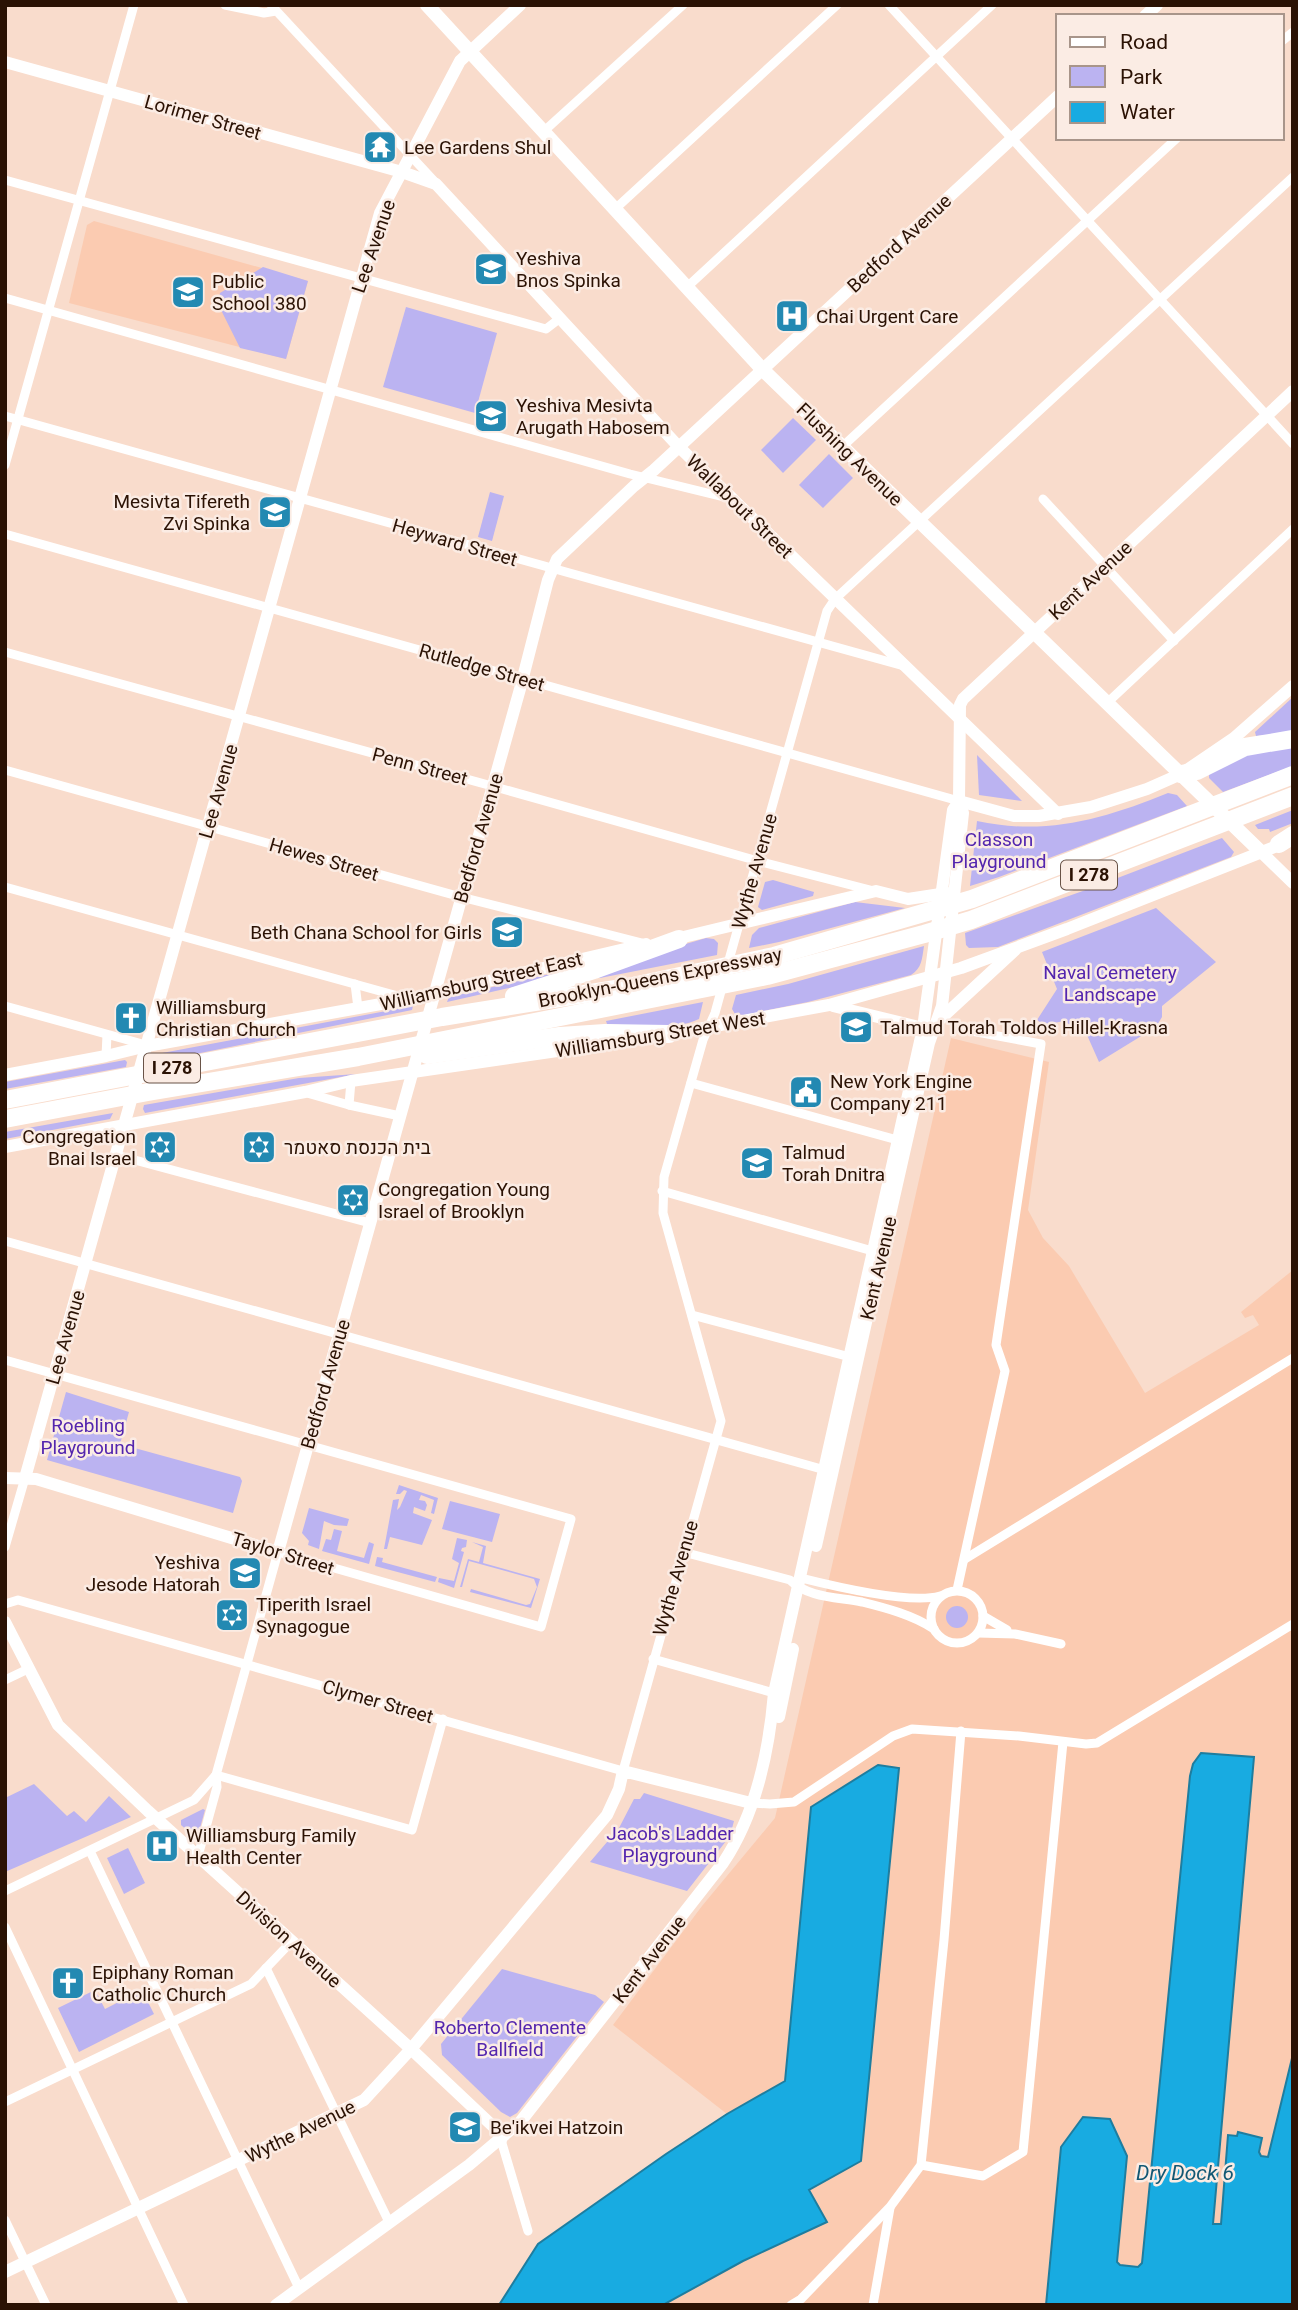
<svg xmlns="http://www.w3.org/2000/svg" width="1298" height="2310" font-family="Roboto,Heebo,sans-serif">
	<style>
		.built { fill: #fbcbb1 }
		.green { fill: #bbb3f1 }
		.water { fill: #18abe1; stroke: #1e7d9f; stroke-width: 2 }
		.lines { fill: none; stroke-linecap: round; stroke-linejoin: round }
		.minor { stroke: #fff; stroke-width: 9 }
		.tertiary { stroke: #fff; stroke-width: 12 }
		.secondary { stroke: #fff; stroke-width: 12 }
		.primary { stroke: #fff; stroke-width: 14 }
		.motorway { stroke: #fff; stroke-width: 18 }
		.labels { text-anchor: middle; stroke-width: 5; stroke-linejoin: round; paint-order: stroke }
		.shield { fill: #fbece4; stroke: #695347; stroke-width: 2 }
		.shield-label { font-size: 18px; font-weight: bold; fill: #2b1204 }
		.street-label { font-size: 19px; fill: #2b1204; stroke: #fbece4 }
		.poi-label { font-size: 19px; fill: #2b1204; stroke: #fbece4; text-anchor: start }
		.park-label { font-size: 19px; fill: #5325ae; stroke: #fbece4 }
		.water-label { font-size: 21px; font-style: italic; fill: #125874; stroke: #fbece4 }
	</style>
	<rect width="100%" height="100%" fill="#f9dccc"/>
	<g class="built">
		<polygon points="94,221 308,281 286,359 69,303 87,225"/>
		<polygon points="951,1038 1049,1062 1028,1210 1043,1238 1069,1266 1145,1393 1259,1325 1253,1315 1245,1318 1241,1312 1293,1270 1293,2159 1269,2154 1268,2157 1260,2156 1259,2153 1262,2138 1237,2136 1221,2225 1213,2224 1214,2210 1147,2213 1142,2263 1138,2267 1119,2265 1117,2262 1061,2148 1046,2305 663,2305 743,2261 826,2222 809,2190 861,2161 899,1768 811,1807 785,2081 727,2114 613,2025 702,1906 775,1818"/>
	</g>
	<g class="green">
		<polygon points="263,267 308,281 286,359 240,348 218,304 220,293"/>
		<polygon points="406,307 497,333 475,413 383,387"/>
		<polygon points="793,418 816,440 783,473 761,450"/>
		<polygon points="829,454 853,478 823,508 799,485"/>
		<polygon points="490,492 504,496 492,541 478,537"/>
		<polygon points="1293,697 1293,733 1256,736 1255,732"/>
		<polygon points="1293,744 1293,766 1223,792 1209,778 1209,774 1237,755"/>
		<polygon points="977,755 1022,801 979,795"/>
		<path d="M1168 793 1177 795 1187 806 999 877 970 886 977 821C1046 836 1104 819 1168 793Z"/>
		<polygon points="1293,810 1293,823 1270,832 1269,829 1258,829 1255,825"/>
		<polygon points="1222,838 1234,852 1231,857 998,947 969,948 966,945 965,933 1094,887"/>
		<polygon points="773,880 814,892 813,896 762,910 758,907 765,882"/>
		<polygon points="855,902 905,908 779,942 749,948 752,935 759,928"/>
		<polygon points="1156,908 1216,962 1162,1006 1162,1017 1156,1027 1099,1062 1087,1035 1064,1021 1044,1025 1037,1020 1057,989 1042,952"/>
		<polygon points="706,938 714,939 718,943 717,955 600,978 598,977 662,951"/>
		<path d="M924 946C922 959 922 968 911 975L808 1002 744 1015 735 1014 732 1009 736 995 788 984Z"/>
		<polygon points="576,968 549,979 447,1002 449,997"/>
		<path d="M703 1002 699 1019C672 1032 636 1025 607 1024L606 1021Z"/>
		<polygon points="413,1006 412,1010 156,1062 158,1056 162,1053"/>
		<polygon points="125,1060 127,1062 126,1067 5,1089 5,1082"/>
		<polygon points="357,1074 145,1113 143,1109 144,1105 299,1078"/>
		<polygon points="113,1113 110,1119 5,1139 5,1132"/>
		<polygon points="66,1392 129,1412 120,1444 240,1477 242,1481 233,1513 47,1460"/>
		<polygon points="399,1485 438,1498 434,1514 431,1513 434,1500 421,1495 419,1500 425,1501 427,1505 425,1511 414,1507 413,1513 432,1520 422,1545 390,1537 387,1549 384,1549 393,1500 399,1499 397,1510 400,1507 407,1491 404,1490 400,1494 396,1494"/>
		<polygon points="450,1501 500,1514 492,1542 442,1529"/>
		<polygon points="309,1508 349,1519 347,1526 334,1525 324,1521 319,1549 308,1545 309,1541 302,1533"/>
		<polygon points="334,1529 342,1531 337,1551 364,1558 369,1542 374,1544 369,1564 322,1551 326,1539 331,1540"/>
		<polygon points="457,1538 467,1540 466,1547 462,1548 461,1551 464,1552 454,1588 438,1582 439,1578 454,1581 459,1563 452,1559"/>
		<polygon points="472,1542 486,1546 483,1563 540,1579 531,1608 470,1592 471,1589 526,1605 530,1604 537,1587 534,1579 469,1561 462,1587 460,1587 468,1559 479,1562 483,1547"/>
		<polygon points="377,1557 383,1558 382,1562 437,1577 435,1582 375,1566"/>
		<circle cx="957" cy="1617" r="11"/>
		<polygon points="34,1784 67,1816 74,1811 86,1822 109,1796 131,1817 5,1872 5,1798"/>
		<polygon points="644,1793 734,1821 730,1836 687,1891 590,1862 619,1828 634,1799 640,1799"/>
		<polygon points="203,1809 205,1810 197,1839 181,1825 181,1820"/>
		<polygon points="128,1848 145,1883 124,1894 107,1858"/>
		<polygon points="502,1969 595,1995 604,2002 517,2113 510,2117 501,2112 442,2055 441,2044"/>
		<polygon points="95,1990 105,2009 142,1990 154,2014 79,2052 58,2008"/>
	</g>
	<g class="water">
		<polygon points="1201,1753 1254,1757 1213,2224 1221,2224 1228,2135 1237,2136 1238,2132 1262,2138 1259,2152 1261,2156 1268,2157 1293,2054 1293,2305 1046,2305 1061,2147 1083,2117 1110,2119 1127,2156 1117,2262 1120,2265 1138,2267 1142,2263 1190,1776 1193,1764"/>
		<polygon points="878,1765 899,1768 861,2161 809,2190 827,2222 743,2261 663,2305 499,2305 538,2244 666,2154 727,2114 785,2081 811,1807"/>
	</g>
	<g class="lines">
		<g class="minor">
			<polyline points="225,5 264,13 276,11"/>
			<polyline points="271,5 435,182"/>
			<polyline points="889,5 1293,444"/>
			<polyline points="1282,41 1293,32"/>
			<polyline points="543,132 683,5"/>
			<polyline points="5,180 546,329 559,319"/>
			<polyline points="614,210 837,5"/>
			<polyline points="686,288 992,5"/>
			<polyline points="5,298 630,474 732,499"/>
			<polyline points="5,416 904,666"/>
			<polyline points="843,446 1177,138"/>
			<polyline points="5,465 134,5"/>
			<polyline points="1043,499 1174,641"/>
			<polyline points="5,534 959,801"/>
			<polyline points="5,652 492,786 758,861 874,891"/>
			<polyline points="1107,703 1293,529"/>
			<polyline points="5,770 461,897 642,943"/>
			<polyline points="5,887 405,998"/>
			<polyline points="727,967 827,611 835,599 1293,177"/>
			<polyline points="355,984 358,1008"/>
			<polyline points="5,1006 146,1045"/>
			<polyline points="106,1056 107,1035"/>
			<polyline points="691,1083 901,1141"/>
			<polyline points="307,1093 349,1105 400,1116"/>
			<polyline points="349,1105 351,1081"/>
			<polyline points="116,1155 370,1223"/>
			<polyline points="662,1191 876,1252"/>
			<polyline points="5,1241 825,1470"/>
			<polyline points="692,1315 850,1357"/>
			<polyline points="5,1360 571,1519 541,1627 278,1552 216,1775 217,1787 198,1856"/>
			<polyline points="5,1547 25,1478"/>
			<path d="M683 1552 790 1580C808 1598 838 1597 862 1602 886 1608 913 1615 934 1629"/>
			<polyline points="965,1559 1293,1358"/>
			<path d="M801 1578C833 1586 910 1604 940 1596"/>
			<polyline points="957,1590 1005,1371 996,1345 1041,1044 966,1030"/>
			<circle cx="957" cy="1617" r="26"/>
			<polyline points="5,1604 18,1600 623,1771 721,1421 663,1213 664,1177 703,1040 715,1013 723,984"/>
			<polyline points="983,1616 1007,1630"/>
			<polyline points="978,1633 1015,1634 1061,1644"/>
			<polyline points="653,1659 774,1693"/>
			<polyline points="5,1680 28,1669"/>
			<polyline points="216,1775 412,1830 443,1719"/>
			<polyline points="751,1803 770,1804 794,1802 893,1736 912,1729 1019,1736 1086,1744 1097,1743 1293,1624"/>
			<polyline points="90,1851 299,2288"/>
			<polyline points="5,1891 194,1800 216,1775"/>
			<polyline points="5,1927 184,2305"/>
			<polyline points="266,1968 389,2222"/>
			<polyline points="5,2102 251,1984 292,1941"/>
			<polyline points="501,2140 528,2231"/>
			<polyline points="921,2165 983,2176 1023,2152 1063,1742"/>
			<polyline points="5,2220 46,2305"/>
			<polyline points="791,2305 801,2299 890,2207 921,2165 944,1940 961,1731"/>
			<polyline points="873,2305 890,2208"/>
		</g>
		<polyline class="tertiary" points="5,1622 58,1725 148,1811 411,2049 498,2131 501,2140"/>
		<g class="secondary">
			<polyline points="1145,16 1157,5"/>
			<polyline points="5,62 402,172 436,184 678,446 1058,814"/>
			<polyline points="959,801 1014,816 1039,816 1091,807 1147,789 1181,774 1234,738 1293,686"/>
			<polyline points="1261,852 1293,883"/>
			<polyline points="671,940 876,891 908,899 947,893"/>
			<polyline points="833,1006 923,1028"/>
			<polyline points="936,1023 1015,950"/>
			<polyline points="661,1036 829,1005 961,968 1067,929 1287,842"/>
			<polyline points="5,1075 106,1056 147,1046 420,997 646,944"/>
			<polyline points="5,1147 305,1092 351,1081 633,1040"/>
			<polyline points="890,1215 929,1043 942,1006 963,813 959,801 960,705 963,699 1293,391"/>
			<polyline points="5,1478 36,1479 278,1552 520,689 548,580 557,559 634,486 654,470 1058,96"/>
			<polyline points="25,1478 380,213 460,61 520,5"/>
			<polyline points="816,1546 886,1233"/>
			<polyline points="779,1717 793,1649"/>
			<polyline points="5,2272 364,2100 411,2049 607,1815 619,1789 623,1771 751,1803"/>
			<path d="M276 2305 469 2165 521 2121 723 1863C756 1814 769 1752 774 1693L923 1028 953 810 959 801"/>
		</g>
		<polyline class="primary" points="427,5 762,369 1261,852"/>
		<g class="motorway">
			<polyline points="1181,774 1197,771 1245,747 1293,739"/>
			<polyline points="1279,844 1293,835"/>
			<polyline points="514,996 594,970 679,939"/>
			<polyline points="427,1055 560,1036 605,1033 669,1034"/>
			<polyline points="5,1100 442,1017 628,987 774,956 972,899 1293,775"/>
			<polyline points="5,1119 148,1092 358,1057 767,976 924,934 971,920 1293,796"/>
		</g>
	</g>
	<defs>
		<g id="temple-square" transform="scale(1.75)"><rect x="-9" y="-9" width="18" height="18" rx="4" fill="#2389b2" stroke="#fbece4"/><path d="M0-6L5-2H3V0L6.5 2.5H4V6H1.5V3h-3V6H-4V2.5H-6.5L-3 0V-2H-5Z" fill="#fff"/></g>
		<g id="school-square" transform="scale(1.75)"><rect x="-9" y="-9" width="18" height="18" rx="4" fill="#2389b2" stroke="#fbece4"/><path d="M0-5L7-2L0 1L-7-2ZM-4 1L0 2.5L4 1V4Q0 6-4 4Z" fill="#fff"/></g>
		<g id="hospital-square" transform="scale(1.75)"><rect x="-9" y="-9" width="18" height="18" rx="4" fill="#2389b2" stroke="#fbece4"/><path d="M-5-5h3v3.5h4V-5h3V5h-3V1.5h-4V5h-3Z" fill="#fff"/></g>
		<g id="church-square" transform="scale(1.75)"><rect x="-9" y="-9" width="18" height="18" rx="4" fill="#2389b2" stroke="#fbece4"/><path d="M-1.2-6h2.4v3.5h3.3v2.4h-3.3V6h-2.4V-.1h-3.3v-2.4h3.3Z" fill="#fff"/></g>
		<g id="civic-square" transform="scale(1.75)"><rect x="-9" y="-9" width="18" height="18" rx="4" fill="#2389b2" stroke="#fbece4"/><path d="M-.6-6.5H3V-4.5H.6V-3L4-1V1h2V6H-6V1h2V-1L-.6-3ZM-1.2 2.5V6h2.4V2.5Z" fill="#fff"/></g>
		<g id="synagogue-square" transform="scale(1.75)"><rect x="-9" y="-9" width="18" height="18" rx="4" fill="#2389b2" stroke="#fbece4"/><path d="M0-6.5L5.6 3.2H-5.6ZM0 6.5L5.6-3.2H-5.6Z" fill="#fff"/></g>
	</defs>
	<g fill-rule="evenodd">
		<use href="#temple-square" x="380" y="147"/>
		<use href="#school-square" x="491" y="269"/>
		<use href="#school-square" x="188" y="292"/>
		<use href="#hospital-square" x="792" y="316"/>
		<use href="#school-square" x="491" y="416"/>
		<use href="#school-square" x="275" y="512"/>
		<use href="#school-square" x="507" y="932"/>
		<use href="#church-square" x="131" y="1018"/>
		<use href="#school-square" x="856" y="1027"/>
		<use href="#civic-square" x="806" y="1092"/>
		<use href="#synagogue-square" x="160" y="1147"/>
		<use href="#synagogue-square" x="259" y="1147"/>
		<use href="#school-square" x="757" y="1163"/>
		<use href="#synagogue-square" x="353" y="1200"/>
		<use href="#school-square" x="245" y="1573"/>
		<use href="#synagogue-square" x="232" y="1615"/>
		<use href="#hospital-square" x="162" y="1846"/>
		<use href="#church-square" x="68" y="1983"/>
		<use href="#school-square" x="465" y="2127"/>
	</g>
	<g class="labels">
		<g class="shield">
			<rect x="1061" y="860.5" width="56" height="29" rx="5"/>
			<rect x="144" y="1053.5" width="56" height="29" rx="5"/>
		</g>
		<g class="shield-label">
			<text x="1089" y="881">I 278</text>
			<text x="172" y="1074">I 278</text>
		</g>
		<g class="street-label">
			<text transform="translate(203 117) rotate(16)" y="7">Lorimer Street</text>
			<text transform="translate(899 243) rotate(-43)" y="7">Bedford Avenue</text>
			<text transform="translate(373 246) rotate(-71)" y="7">Lee Avenue</text>
			<text transform="translate(850 454) rotate(44)" y="7">Flushing Avenue</text>
			<text transform="translate(740 506) rotate(44)" y="7">Wallabout Street</text>
			<text transform="translate(455 542) rotate(16)" y="7">Heyward Street</text>
			<text transform="translate(1090 580) rotate(-43)" y="7">Kent Avenue</text>
			<text transform="translate(482 667) rotate(16)" y="7">Rutledge Street</text>
			<text transform="translate(420 766) rotate(15)" y="7">Penn Street</text>
			<text transform="translate(218 791) rotate(-74)" y="7">Lee Avenue</text>
			<text transform="translate(478 838) rotate(-74)" y="7">Bedford Avenue</text>
			<text transform="translate(324 859) rotate(16)" y="7">Hewes Street</text>
			<text transform="translate(754 871) rotate(-74)" y="7">Wythe Avenue</text>
			<text transform="translate(660 977) rotate(-11)" y="7">Brooklyn-Queens Expressway</text>
			<text transform="translate(481 981) rotate(-13)" y="7">Williamsburg Street East</text>
			<text transform="translate(660 1034) rotate(-9)" y="7">Williamsburg Street West</text>
			<text transform="translate(878 1268) rotate(-77)" y="7">Kent Avenue</text>
			<text transform="translate(65 1337) rotate(-74)" y="7">Lee Avenue</text>
			<text transform="translate(325 1384) rotate(-74)" y="7">Bedford Avenue</text>
			<text transform="translate(283 1553) rotate(17)" y="7">Taylor Street</text>
			<text transform="translate(675 1578) rotate(-74)" y="7">Wythe Avenue</text>
			<text transform="translate(378 1701) rotate(16)" y="7">Clymer Street</text>
			<text transform="translate(289 1939) rotate(42)" y="7">Division Avenue</text>
			<text transform="translate(649 1959) rotate(-52)" y="7">Kent Avenue</text>
			<text transform="translate(300 2131) rotate(-26)" y="7">Wythe Avenue</text>
		</g>
		<g class="poi-label">
			<text x="404" y="154">Lee Gardens Shul</text>
			<text x="516" y="265">Yeshiva<tspan x="516" dy="22">Bnos Spinka</tspan></text>
			<text x="212" y="288">Public<tspan x="212" dy="22">School 380</tspan></text>
			<text x="816" y="323">Chai Urgent Care</text>
			<text x="516" y="412">Yeshiva Mesivta<tspan x="516" dy="22">Arugath Habosem</tspan></text>
			<text x="250" y="508" text-anchor="end">Mesivta Tifereth<tspan x="250" dy="22">Zvi Spinka</tspan></text>
			<text x="482" y="939" text-anchor="end">Beth Chana School for Girls</text>
			<text x="156" y="1014">Williamsburg<tspan x="156" dy="22">Christian Church</tspan></text>
			<text x="880" y="1034">Talmud Torah Toldos Hillel-Krasna</text>
			<text x="830" y="1088">New York Engine<tspan x="830" dy="22">Company 211</tspan></text>
			<text x="136" y="1143" text-anchor="end">Congregation<tspan x="136" dy="22">Bnai Israel</tspan></text>
			<text x="284" y="1154">בית הכנסת סאטמר</text>
			<text x="782" y="1159">Talmud<tspan x="782" dy="22">Torah Dnitra</tspan></text>
			<text x="378" y="1196">Congregation Young<tspan x="378" dy="22">Israel of Brooklyn</tspan></text>
			<text x="220" y="1569" text-anchor="end">Yeshiva<tspan x="220" dy="22">Jesode Hatorah</tspan></text>
			<text x="256" y="1611">Tiperith Israel<tspan x="256" dy="22">Synagogue</tspan></text>
			<text x="186" y="1842">Williamsburg Family<tspan x="186" dy="22">Health Center</tspan></text>
			<text x="92" y="1979">Epiphany Roman<tspan x="92" dy="22">Catholic Church</tspan></text>
			<text x="490" y="2134">Be'ikvei Hatzoin</text>
		</g>
		<g class="park-label">
			<text x="999" y="846">Classon<tspan x="999" dy="22">Playground</tspan></text>
			<text x="1110" y="979">Naval Cemetery<tspan x="1110" dy="22">Landscape</tspan></text>
			<text x="88" y="1432">Roebling<tspan x="88" dy="22">Playground</tspan></text>
			<text x="670" y="1840">Jacob's Ladder<tspan x="670" dy="22">Playground</tspan></text>
			<text x="510" y="2034">Roberto Clemente<tspan x="510" dy="22">Ballfield</tspan></text>
		</g>
		<g class="water-label">
			<text x="1185" y="2180">Dry Dock 6</text>
		</g>
	</g>
	<rect width="1298" height="2310" fill="none" stroke="#2b1204" stroke-width="14"/>
	<rect x="1056" y="14" width="228" height="126" fill="#fbece4" stroke="#a8958a" stroke-width="2"/>
	<rect x="1070" y="37" width="35" height="10" fill="#ffffff" stroke="#a8958a" stroke-width="2"/>
	<text x="1120" y="49" font-size="21" fill="#2b1204">Road</text>
	<rect x="1070" y="66" width="35" height="21" fill="#bbb3f1" stroke="#a8958a" stroke-width="2"/>
	<text x="1120" y="84" font-size="21" fill="#2b1204">Park</text>
	<rect x="1070" y="102" width="35" height="21" fill="#18abe1" stroke="#a8958a" stroke-width="2"/>
	<text x="1120" y="119" font-size="21" fill="#2b1204">Water</text>
</svg>
